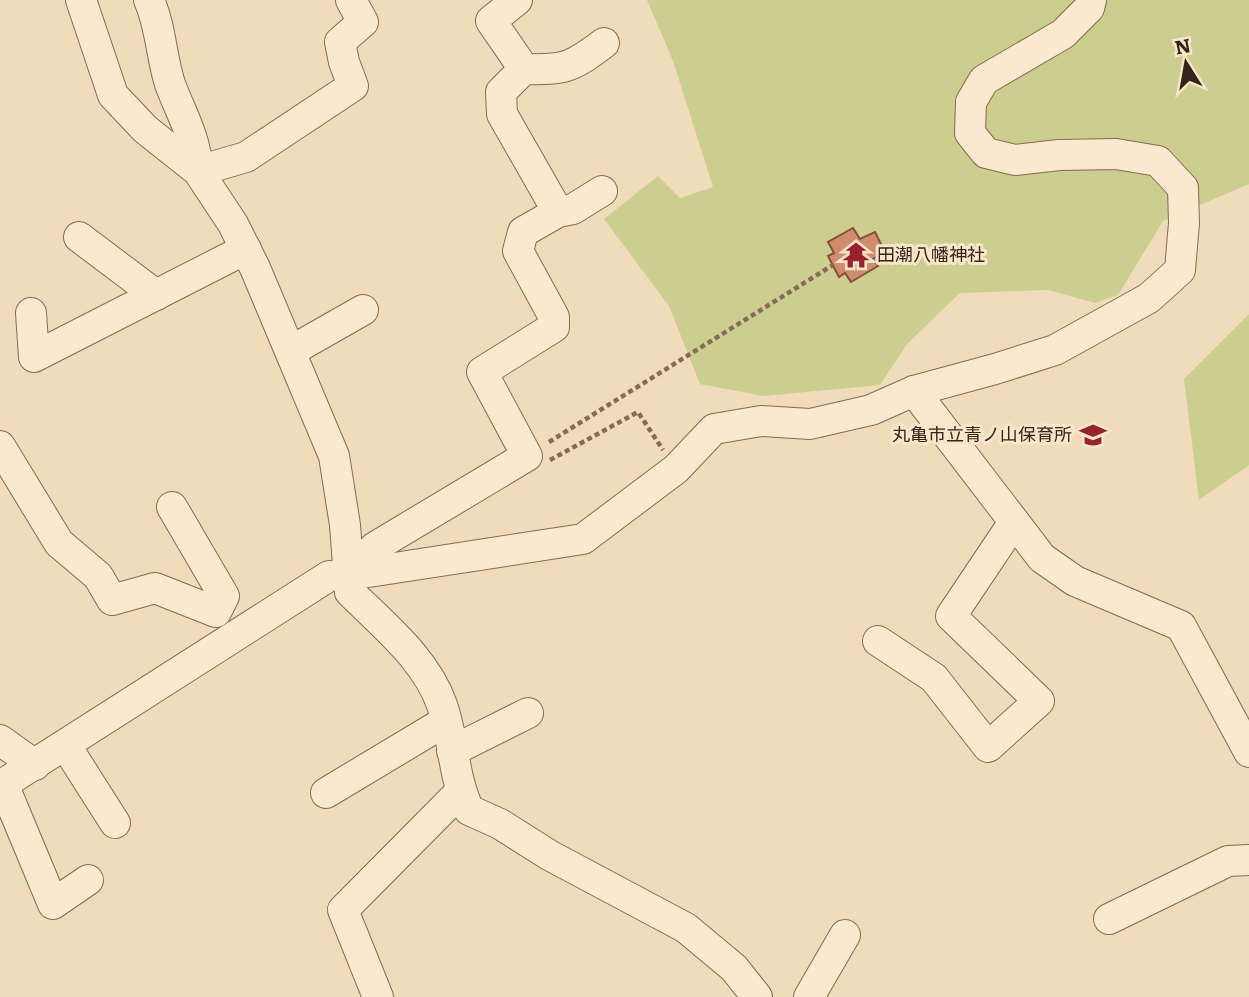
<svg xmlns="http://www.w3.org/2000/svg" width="1249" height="997" font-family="Literata,'Noto Sans JP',serif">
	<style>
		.green { fill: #ccce8f }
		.building { fill: #d08d6e; stroke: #875039; stroke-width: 2 }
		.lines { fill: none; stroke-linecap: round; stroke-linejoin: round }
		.minor-casing { stroke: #876a54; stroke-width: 32 }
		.path { stroke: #876a54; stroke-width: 4.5; stroke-dasharray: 5 3.5; stroke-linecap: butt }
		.minor { stroke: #fae9ce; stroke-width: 30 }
		.labels { text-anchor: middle; stroke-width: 6; stroke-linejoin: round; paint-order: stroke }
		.poi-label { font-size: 18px; fill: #35241a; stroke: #f7e6ca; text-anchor: start }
	</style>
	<rect width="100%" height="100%" fill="#f0dbbb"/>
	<g class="green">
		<polygon points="647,0 1249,0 1249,184 1163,221 1118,295 1095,303 1048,290 960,293 908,343 880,385 764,396 700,384 669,306 604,219 658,176 680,198 713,187 673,61"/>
		<polygon points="1249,314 1249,465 1199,500 1184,379"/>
	</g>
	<polygon class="building" points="853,228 860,239 875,232 885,252 873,259 878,266 851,282 845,273 839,277 828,256 834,253 828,242"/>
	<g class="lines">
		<g class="minor-casing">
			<g id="minor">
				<path d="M81 0 113 95 145 129 198 171 233 224 255 268 334 456 345 525 350 592C384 626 426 659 442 705 454 739 453 777 469 810L500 824 549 855 686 928 734 968 757 997"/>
				<path d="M149 0C161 27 161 56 170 84 182 116 195 135 198 171L246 157 353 86 344 62 340 42 363 22 351 0"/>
				<polyline points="517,0 491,21 524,69"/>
				<path d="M558 212 502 114 501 92 524 69C565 70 571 68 604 43"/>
				<polyline points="79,237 156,295"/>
				<polyline points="31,313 34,357 246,249"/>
				<polyline points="291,351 363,310"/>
				<polyline points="914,391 1042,558 1075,581 1181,626 1249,752"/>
				<polyline points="0,446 59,543 98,576 112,600 155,588 216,612 224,596 172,507"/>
				<polyline points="349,575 375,547 527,456 482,372 554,327 554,317 518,251 523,232 558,212 573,209 602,191"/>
				<polyline points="878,641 934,678 988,747 1039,701 951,616 1014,522"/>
				<polyline points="0,740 35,765"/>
				<polyline points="66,746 115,823"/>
				<polyline points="452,751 528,713"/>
				<polyline points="3,784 53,904 88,880"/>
				<polyline points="0,786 329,576 349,575 583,539 676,469 714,429 761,421 810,424 871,410 914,391 995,369 1055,350 1149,298 1180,270 1184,223 1183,188 1158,161 1116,154 1059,155 1015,160 986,153 970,133 971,102 984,80 1063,34 1089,8 1091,0"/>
				<polyline points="326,793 446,721"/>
				<polyline points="1109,919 1228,861 1249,860"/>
				<polyline points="378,997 343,910 460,792"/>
				<polyline points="809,997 845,935"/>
			</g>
		</g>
		<g class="path">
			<polyline points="549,442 833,265"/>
			<polyline points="550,460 638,412 663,450"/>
		</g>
		<use href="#minor" class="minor"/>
	</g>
	<defs>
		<g id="temple-bare" transform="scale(2.1)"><path d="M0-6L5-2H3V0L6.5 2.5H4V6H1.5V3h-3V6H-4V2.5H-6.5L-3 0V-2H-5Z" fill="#99212e" stroke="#f7e6ca" stroke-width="2.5" paint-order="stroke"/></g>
		<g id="school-bare" transform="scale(2.1)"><path d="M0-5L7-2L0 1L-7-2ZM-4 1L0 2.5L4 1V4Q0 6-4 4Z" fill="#99212e" stroke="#f7e6ca" stroke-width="2.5" paint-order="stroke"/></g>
	</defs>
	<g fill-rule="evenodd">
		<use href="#temple-bare" x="856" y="255"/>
		<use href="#school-bare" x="1093" y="435"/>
	</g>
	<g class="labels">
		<g class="poi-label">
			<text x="877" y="261">田潮八幡神社</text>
			<text x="1072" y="441" text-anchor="end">丸亀市立青ノ山保育所</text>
		</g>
	</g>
	<g transform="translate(1186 63) rotate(349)" stroke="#f7e6ca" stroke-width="5" paint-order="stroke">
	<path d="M0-5L12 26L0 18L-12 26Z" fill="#35241a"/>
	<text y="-10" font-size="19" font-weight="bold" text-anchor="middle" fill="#35241a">N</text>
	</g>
</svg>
